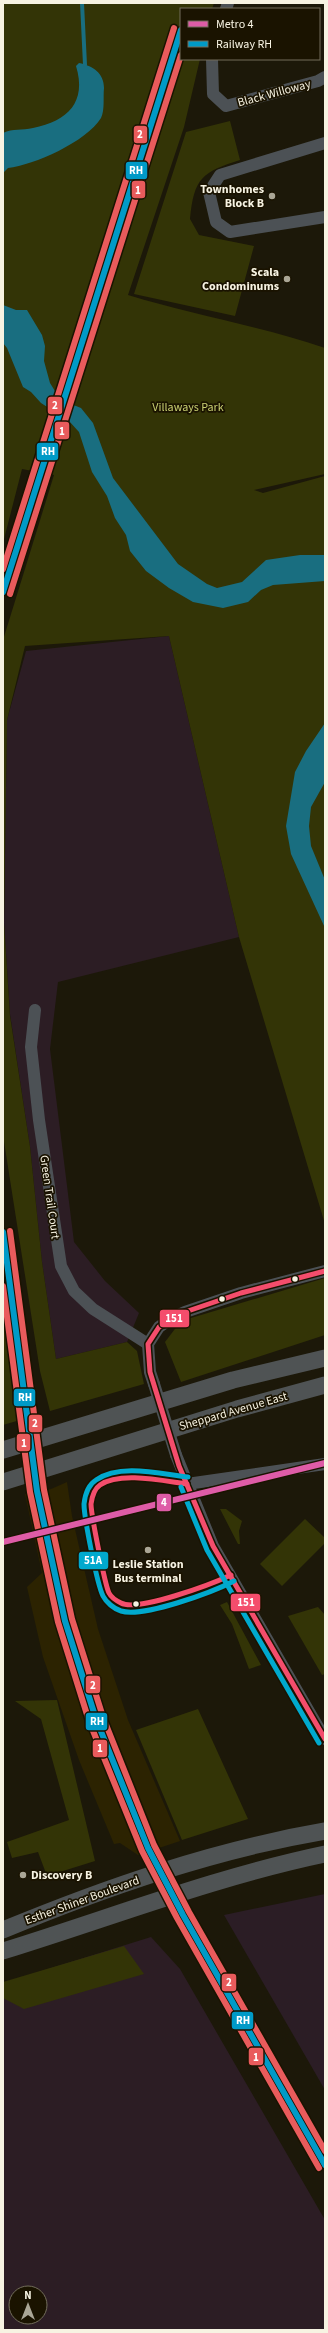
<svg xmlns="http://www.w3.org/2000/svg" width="328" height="2333" font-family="'Source Sans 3',sans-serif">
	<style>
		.commercial { fill: #2c1d24; fill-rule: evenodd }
		.industrial { fill: #2b1d25 }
		.built { fill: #2c2301 }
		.green { fill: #333406 }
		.water { fill: #196e80 }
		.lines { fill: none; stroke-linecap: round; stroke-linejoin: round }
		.stream { stroke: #196e80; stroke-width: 4 }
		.street { stroke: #4c5155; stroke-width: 12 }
		.secondary { stroke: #4f5354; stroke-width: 17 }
		.street-bridge { stroke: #4c5155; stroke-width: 12 }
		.bus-1-casing { stroke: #1a1300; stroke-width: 8 }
		.bus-2-casing { stroke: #1a1300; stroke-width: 8 }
		.bus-1 { stroke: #f44d6c; stroke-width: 5 }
		.bus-2 { stroke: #00a9ce; stroke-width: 5 }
		.rail-1-casing { stroke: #1a1300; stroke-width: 9 }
		.rail-2-casing { stroke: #1a1300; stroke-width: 9 }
		.rail-3-casing { stroke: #1a1300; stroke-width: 9 }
		.rail-1 { stroke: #009ac7; stroke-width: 6 }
		.rail-2 { stroke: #e95b5c; stroke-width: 6 }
		.rail-3 { stroke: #e95b5c; stroke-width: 6 }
		.metro-1-casing { stroke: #1a1300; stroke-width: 9 }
		.metro-1 { stroke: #de5ca7; stroke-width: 6 }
		.poi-dot { fill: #aaa696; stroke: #1a1300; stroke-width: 1.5 }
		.bus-dot { fill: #f7f3e2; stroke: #1a1300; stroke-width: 1.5 }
		.labels { text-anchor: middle; stroke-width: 3.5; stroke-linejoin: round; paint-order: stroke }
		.street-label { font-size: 12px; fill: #f7f3e2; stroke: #1a1300 }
		.poi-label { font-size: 12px; font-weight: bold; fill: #f7f3e2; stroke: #1a1300; text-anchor: end }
		.park-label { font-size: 12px; fill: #c8ce70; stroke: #1a1300 }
		.line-badge { stroke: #1a1300; stroke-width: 1.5 }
		.badge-label { font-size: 11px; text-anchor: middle; font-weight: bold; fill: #fff }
	</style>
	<rect width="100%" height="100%" fill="#1c1809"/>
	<g class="commercial">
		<polygon points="169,636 239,937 58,982 50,1049 74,1242 105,1281 139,1313 127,1342 56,1359 42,1262 30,1147 10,1014 4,923 7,720 26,651"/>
		<path d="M151 1937 180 1969 325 2220V2330H3V1983ZM16 2293H40V2317H16Z"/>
	</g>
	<polygon class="industrial" points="325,1894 325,2090 224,1915"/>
	<polygon class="built" points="67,1482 72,1516 98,1629 128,1720 180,1841 138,1855 120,1843 114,1844 79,1760 43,1657 27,1587 42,1573 25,1494 51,1489"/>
	<g class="green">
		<path d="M3 3H214L212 9H181V59H200L184 127 128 295C193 315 260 326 325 348V474L254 490 263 493 325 476V1224L239 937 169 636 25 646 7 720 4 923 10 1016 30 1147 42 1262 56 1359 127 1342 137 1351 144 1384 50 1411 40 1371 3 1135V640L54 475 22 469 3 543Z"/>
		<path d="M230 121 240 160C202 172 194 178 190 219L199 235 254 246 235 316 134 294 186 132Z"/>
		<polygon points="325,1278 325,1335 181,1382 165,1342 181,1321"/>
		<polygon points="3,1311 20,1420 3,1425"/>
		<polygon points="220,1509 226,1509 242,1521 239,1531 240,1544 238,1544"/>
		<polygon points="305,1519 325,1538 325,1543 282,1586 260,1564"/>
		<polygon points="227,1602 261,1665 249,1669 232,1624 220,1605"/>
		<polygon points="318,1607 325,1615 325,1674 322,1675 288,1616"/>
		<polygon points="57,1700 95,1861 47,1876 38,1852 12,1858 7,1842 69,1820 41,1719 15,1701"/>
		<polygon points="198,1709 248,1819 182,1840 136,1730"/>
		<polygon points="124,1946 144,1974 24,2009 3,1998 3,1982"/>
	</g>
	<g class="water">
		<path d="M79 63C93 66 104 73 104 88 103 97 105 110 101 118 86 142 34 165 8 168L3 173V133C13 128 22 131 33 128 68 121 87 102 76 66Z"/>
		<polygon points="3,305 16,310 27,310 42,335 45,346 44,361 50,383 58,396 71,404 81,408 93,423 113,478 178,564 207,584 217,588 242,582 266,560 300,555 325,555 325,581 273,585 261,590 248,602 223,608 193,602 169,588 146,571 130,551 126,535 115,518 107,496 92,472 79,432 69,421 41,403 31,392 23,387 7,348 3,343"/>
		<polygon points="325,723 325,782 311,807 309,826 311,846 325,880 325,928 291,854 286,826 295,772 306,751"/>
	</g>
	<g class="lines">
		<polyline class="stream" points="82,3 85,65"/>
		<g class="street">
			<polyline points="226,9 228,3"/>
			<polyline points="212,59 213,94 226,106 318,81 325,77"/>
			<polyline points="325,143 220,175 209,192 216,222 230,232 325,217"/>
			<polyline points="35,1010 31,1047 39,1120 61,1266 74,1291 93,1309 148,1344"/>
			<polyline points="154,1384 150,1372 148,1344 159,1327 172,1318 185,1312 241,1293 325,1271"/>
			<polyline points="176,1455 213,1546 325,1739"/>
			<polyline points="187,1484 325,1464"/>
		</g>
		<g class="secondary">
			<polyline points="3,1450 233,1380 325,1358"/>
			<polyline points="3,1482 237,1409 325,1385"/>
			<path d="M3 1930C107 1887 214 1850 325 1831"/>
			<path d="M3 1951C110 1918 215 1877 325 1854"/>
		</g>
		<polyline class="street-bridge" points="154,1384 176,1455"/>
		<g class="bus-1-casing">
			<g id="bus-1">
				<polyline points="325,1271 241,1293 185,1312 159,1327 148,1344 150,1372 179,1466 213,1546 325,1739"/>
				<path d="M187 1484C164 1481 120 1471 100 1485 94 1489 92 1497 91 1504 91 1514 105 1585 109 1593 111 1597 117 1601 121 1603 138 1612 212 1584 231 1575"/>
			</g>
		</g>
		<g class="bus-2-casing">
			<g id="bus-2">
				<path d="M188 1477C161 1474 120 1463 96 1480 88 1485 85 1495 84 1504 84 1517 97 1584 103 1596 106 1602 114 1609 121 1611 143 1618 213 1592 234 1581"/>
				<polyline points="181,1487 207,1550 319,1743"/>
			</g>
		</g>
		<use href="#bus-1" class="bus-1"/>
		<use href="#bus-2" class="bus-2"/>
		<g class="rail-1-casing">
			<g id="rail-1">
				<polyline points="3,592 181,30"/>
				<polyline points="3,1232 37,1491 65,1621 96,1719 148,1848 183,1915 325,2165"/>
			</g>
		</g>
		<g class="rail-2-casing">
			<g id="rail-2">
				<polyline points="10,594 181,55"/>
				<polyline points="3,1286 30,1492 58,1622 89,1721 142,1851 177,1918 319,2168"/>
			</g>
		</g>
		<g class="rail-3-casing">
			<g id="rail-3">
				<polyline points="3,569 174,28"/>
				<polyline points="10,1231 44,1490 72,1619 103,1717 154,1845 189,1912 325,2151"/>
			</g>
		</g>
		<use href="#rail-1" class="rail-1"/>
		<use href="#rail-2" class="rail-2"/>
		<use href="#rail-3" class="rail-3"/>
		<g class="metro-1-casing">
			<polyline id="metro-1" points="3,1542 325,1463"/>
		</g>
		<use href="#metro-1" class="metro-1"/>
	</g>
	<g class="poi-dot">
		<circle cx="272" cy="196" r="4"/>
		<circle cx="287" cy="279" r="4"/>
		<circle cx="148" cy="1550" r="4"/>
		<circle cx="23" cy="1875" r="4"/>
	</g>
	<g class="bus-dot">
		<circle cx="295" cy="1279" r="3.5"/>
		<circle cx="222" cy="1299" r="3.5"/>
		<circle cx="136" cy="1604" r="3.5"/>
	</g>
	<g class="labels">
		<g class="street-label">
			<text transform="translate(274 93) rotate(-15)" y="4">Black Willoway</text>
			<text transform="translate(50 1197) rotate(82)" y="4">Green Trail Court</text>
			<text transform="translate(233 1411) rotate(-16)" y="4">Sheppard Avenue East</text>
			<text transform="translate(82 1900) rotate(-20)" y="4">Esther Shiner Boulevard</text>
		</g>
		<g class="poi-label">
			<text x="264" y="193">Townhomes<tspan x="264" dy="14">Block B</tspan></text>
			<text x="279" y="276">Scala<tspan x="279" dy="14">Condominums</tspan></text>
			<text x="148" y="1568" text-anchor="middle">Leslie Station<tspan x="148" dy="14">Bus terminal</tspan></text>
			<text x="31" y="1879" text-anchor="start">Discovery B</text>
		</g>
		<g class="park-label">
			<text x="188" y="411">Villaways Park</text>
		</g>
	</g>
	<g class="line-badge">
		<rect x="133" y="125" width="15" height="19" rx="4" fill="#e95b5c"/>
		<rect x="125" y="161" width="23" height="19" rx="4" fill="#009ac7"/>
		<rect x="131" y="180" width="15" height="19" rx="4" fill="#e95b5c"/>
		<rect x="47" y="396" width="16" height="19" rx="4" fill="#e95b5c"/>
		<rect x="54" y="421" width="16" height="19" rx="4" fill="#e95b5c"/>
		<rect x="36" y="442" width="23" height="19" rx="4" fill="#009ac7"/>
		<rect x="159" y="1309" width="31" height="19" rx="4" fill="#f44d6c"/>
		<rect x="13" y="1388" width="23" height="19" rx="4" fill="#009ac7"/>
		<rect x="28" y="1414" width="15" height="19" rx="4" fill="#e95b5c"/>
		<rect x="16" y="1433" width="15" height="19" rx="4" fill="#e95b5c"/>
		<rect x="156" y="1493" width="16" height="19" rx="4" fill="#de5ca7"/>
		<rect x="78" y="1551" width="31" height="19" rx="4" fill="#00a9ce"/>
		<rect x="230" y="1593" width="31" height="19" rx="4" fill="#f44d6c"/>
		<rect x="85" y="1675" width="16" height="19" rx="4" fill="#e95b5c"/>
		<rect x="85" y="1712" width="23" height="19" rx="4" fill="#009ac7"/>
		<rect x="92" y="1739" width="16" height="19" rx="4" fill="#e95b5c"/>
		<rect x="221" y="1973" width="16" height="19" rx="4" fill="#e95b5c"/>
		<rect x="231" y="2011" width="23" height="19" rx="4" fill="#009ac7"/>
		<rect x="248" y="2047" width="16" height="19" rx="4" fill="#e95b5c"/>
	</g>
	<g class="badge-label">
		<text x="140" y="138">2</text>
		<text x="136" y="174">RH</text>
		<text x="138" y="194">1</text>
		<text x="55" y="409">2</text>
		<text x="62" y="435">1</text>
		<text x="48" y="455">RH</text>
		<text x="174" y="1322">151</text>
		<text x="25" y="1401">RH</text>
		<text x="35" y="1427">2</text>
		<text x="24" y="1447">1</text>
		<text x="164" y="1506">4</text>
		<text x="93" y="1564">51A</text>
		<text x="246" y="1606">151</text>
		<text x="93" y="1689">2</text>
		<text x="97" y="1725">RH</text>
		<text x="100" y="1752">1</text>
		<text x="229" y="1986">2</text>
		<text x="243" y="2024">RH</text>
		<text x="256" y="2061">1</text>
	</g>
	<rect width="328" height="2333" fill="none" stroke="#f7f3e2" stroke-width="8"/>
	<rect x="180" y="8" width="140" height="52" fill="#1a1300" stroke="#726d5a"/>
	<rect x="188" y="21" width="20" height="6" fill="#de5ca7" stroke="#726d5a"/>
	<text x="216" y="28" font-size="12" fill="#f7f3e2">Metro 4</text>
	<rect x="188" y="41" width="20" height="6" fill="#009ac7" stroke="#726d5a"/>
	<text x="216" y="48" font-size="12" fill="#f7f3e2">Railway RH</text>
	<g transform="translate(28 2305)"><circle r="19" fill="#1a1300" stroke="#726d5a"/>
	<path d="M0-3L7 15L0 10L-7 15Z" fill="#aaa696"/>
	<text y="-6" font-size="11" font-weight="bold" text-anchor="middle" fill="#f7f3e2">N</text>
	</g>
</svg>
